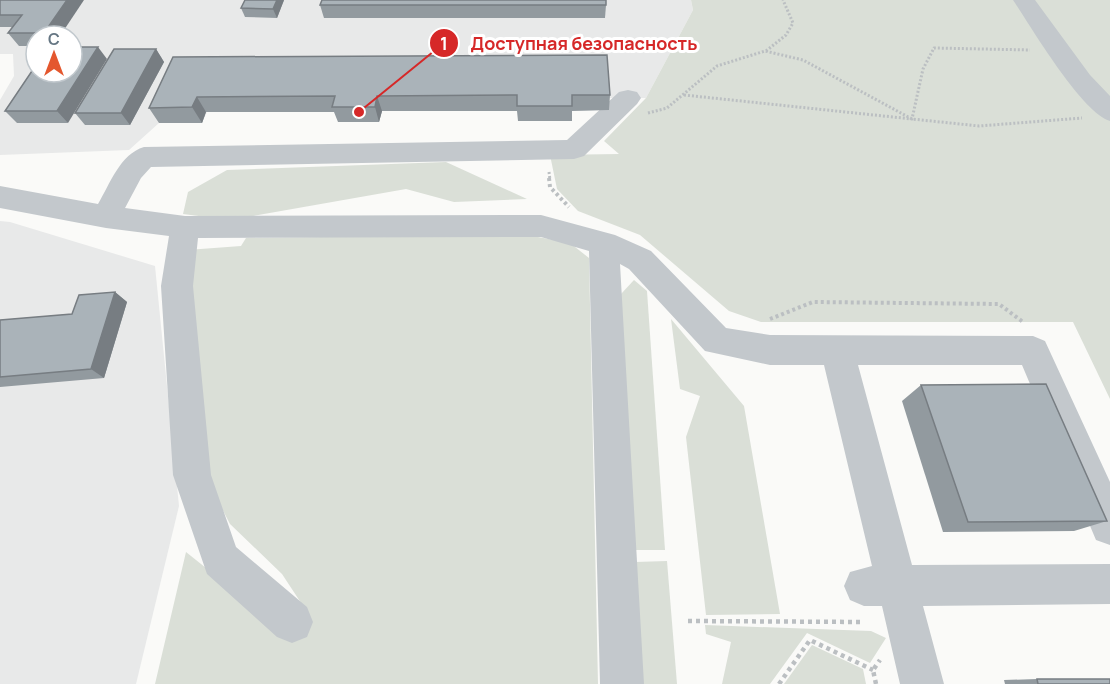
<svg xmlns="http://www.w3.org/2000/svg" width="1110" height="684" font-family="Manrope,sans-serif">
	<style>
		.built { fill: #e8e9e9; fill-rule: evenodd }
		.green { fill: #dadfd7 }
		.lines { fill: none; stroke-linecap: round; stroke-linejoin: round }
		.path-far2 { stroke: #bbbfc2; stroke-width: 3; stroke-dasharray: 2 2; stroke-linecap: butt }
		.path-far1 { stroke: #bbbfc2; stroke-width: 4; stroke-dasharray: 3 3; stroke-linecap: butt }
		.path { stroke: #bbbfc2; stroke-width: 4.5; stroke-dasharray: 4 4; stroke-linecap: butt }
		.minor { fill: #c3c8cc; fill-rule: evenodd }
		.wall { fill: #929a9f }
		.shaded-wall { fill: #777d82 }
		.building { fill: #aab3b9; stroke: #777d82; stroke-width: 1.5 }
		.leader { fill: none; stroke: #d62828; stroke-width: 2 }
		.callout-dot { fill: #d62828; stroke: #fff; stroke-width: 2 }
		.mark-label { font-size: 18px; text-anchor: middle; font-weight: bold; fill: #fff }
		.callout-label { font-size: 18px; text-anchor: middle; font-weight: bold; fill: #d62828; stroke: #fff; stroke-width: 6; stroke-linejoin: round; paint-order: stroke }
	</style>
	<rect width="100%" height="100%" fill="#fafaf8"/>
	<g class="built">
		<path d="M4 0H691L693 10 646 98H608L609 110 572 111V121H518V111H382L379 122H338L340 112H207L202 123H159L129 150 0 155V100L14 76 13 54H0V5ZM36 36H72V72H36Z"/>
		<polygon points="0,221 10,222 155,266 179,506 136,684 0,684"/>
	</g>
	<g class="green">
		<polygon points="691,0 1110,0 1110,399 1073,322 761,322 729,311 640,235 578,211 557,189 550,155 619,154 604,141 646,98 693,10"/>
		<polygon points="446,162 527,199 454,202 406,189 230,220 183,214 188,192 227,170"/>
		<polygon points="522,234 570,243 589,258 598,684 155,684 186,552 296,640 309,615 282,574 230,524 202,470 187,250 241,246 246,238"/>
		<polygon points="634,280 647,291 665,550 635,550 621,294"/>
		<polygon points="671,319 744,406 780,614 706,615 686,437 700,396 680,389"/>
		<polygon points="667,561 677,684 643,684 635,562"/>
		<polygon points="705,625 871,631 886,638 870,663 807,633 770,684 722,684 731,642 706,634"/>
		<polygon points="812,645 863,669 866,684 784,684"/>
	</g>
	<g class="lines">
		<g class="path-far2">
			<polyline points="766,51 786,35 793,23 783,0"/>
			<polyline points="684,95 912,119 923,69 934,48 1030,50"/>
			<polyline points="648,113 667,108 717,66 765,51 803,60 912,119 979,126 1082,118"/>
			<polyline points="549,172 550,180"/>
		</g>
		<g class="path-far1">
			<polyline points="549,178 550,187 569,207"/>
			<polyline points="770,319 813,302 999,304 1023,322"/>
		</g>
		<g class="path">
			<polyline points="688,621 864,622"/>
			<polyline points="779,684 810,640 873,670"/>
			<polyline points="876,684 873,670 880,660"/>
		</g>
		<g class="minor">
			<path d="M1013 0H1035L1090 75 1110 96V121C1082 113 1031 27 1013 0Z"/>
			<path d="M628 90 637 92 641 98 637 104 584 156 574 159 151 167 141 178 125 208 185 216 541 215 615 235 651 251 726 328 770 335 1033 336 1045 341 1110 482V545L1096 540 1022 365H858L912 565 1110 564V604L923 606 944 684H900L882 606H864L850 600 844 586 850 572 872 566 824 365H770L705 351 629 269 620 264 644 684H600L589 251 541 237 198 238 193 286 211 475 236 547 307 607 313 622 307 637 292 643 277 637 207 574 173 475 161 286 169 236 106 228 0 208V186L98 204C110 184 120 154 144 147L567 140 619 92Z"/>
		</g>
	</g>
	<g class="wall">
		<polygon points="0,0 60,36 36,36 36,46 19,46 8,33 12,27 0,27"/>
		<polygon points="284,0 277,18 245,17 241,8"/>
		<polygon points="320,5 606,5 605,18 324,18"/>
		<polygon points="156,49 164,62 130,125 85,125 75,113"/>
		<polygon points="173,57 610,95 609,110 572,111 572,121 518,121 517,111 382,111 379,122 338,122 334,112 206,112 202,123 159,123 149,108"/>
		<polygon points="36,65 68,123 17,123 5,111"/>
		<polygon points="115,292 127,302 104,378 0,387 0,320 72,314"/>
		<polygon points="921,385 1107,521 1074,531 943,532 902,401"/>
		<polygon points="1037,679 1110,684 1005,684 1004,680"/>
	</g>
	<g class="shaded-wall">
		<polygon points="67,0 84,0 60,36 46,36 44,33"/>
		<polygon points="277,0 284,0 277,18 273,9"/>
		<polygon points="98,47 107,59 68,123 57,111"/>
		<polygon points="156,49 164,62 130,125 121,113"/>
		<polygon points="377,96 382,111 379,122 375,107"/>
		<polygon points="197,97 206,112 202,123 192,107"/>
		<polygon points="115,292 127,302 104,378 91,369"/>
	</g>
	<g class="building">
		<polygon points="0,0 67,0 44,33 8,33 22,15 0,15"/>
		<polygon points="245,0 277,0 273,9 241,8"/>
		<polygon points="322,0 606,0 606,5 320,5"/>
		<polygon points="72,47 98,47 57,111 5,111 36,65 36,72 72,72"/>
		<polygon points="114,49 156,49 121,113 75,113"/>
		<polygon points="607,55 610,95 572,95 572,106 517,106 517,95 377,96 375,107 332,107 335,96 197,97 192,107 149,108 173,57"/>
		<polygon points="115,292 91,369 0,377 0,320 72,314 79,295"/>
		<polygon points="1046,384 1107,521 968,522 921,385"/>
		<polygon points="1037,679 1110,679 1110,684 1038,684"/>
	</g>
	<path class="leader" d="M359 112L444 43"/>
	<g class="callout-dot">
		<circle cx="359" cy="112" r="6"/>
		<circle cx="444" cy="43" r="15"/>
	</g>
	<g class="mark-label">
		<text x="444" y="50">1</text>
	</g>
	<g class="callout-label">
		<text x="584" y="50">Доступная безопасность</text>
	</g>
	<g transform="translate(54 54)"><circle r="28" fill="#ffffff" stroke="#c1c8cd" stroke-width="1.5"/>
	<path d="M0-4.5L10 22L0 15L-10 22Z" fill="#e4572e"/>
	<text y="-9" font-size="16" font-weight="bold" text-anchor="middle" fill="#657683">С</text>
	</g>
</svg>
